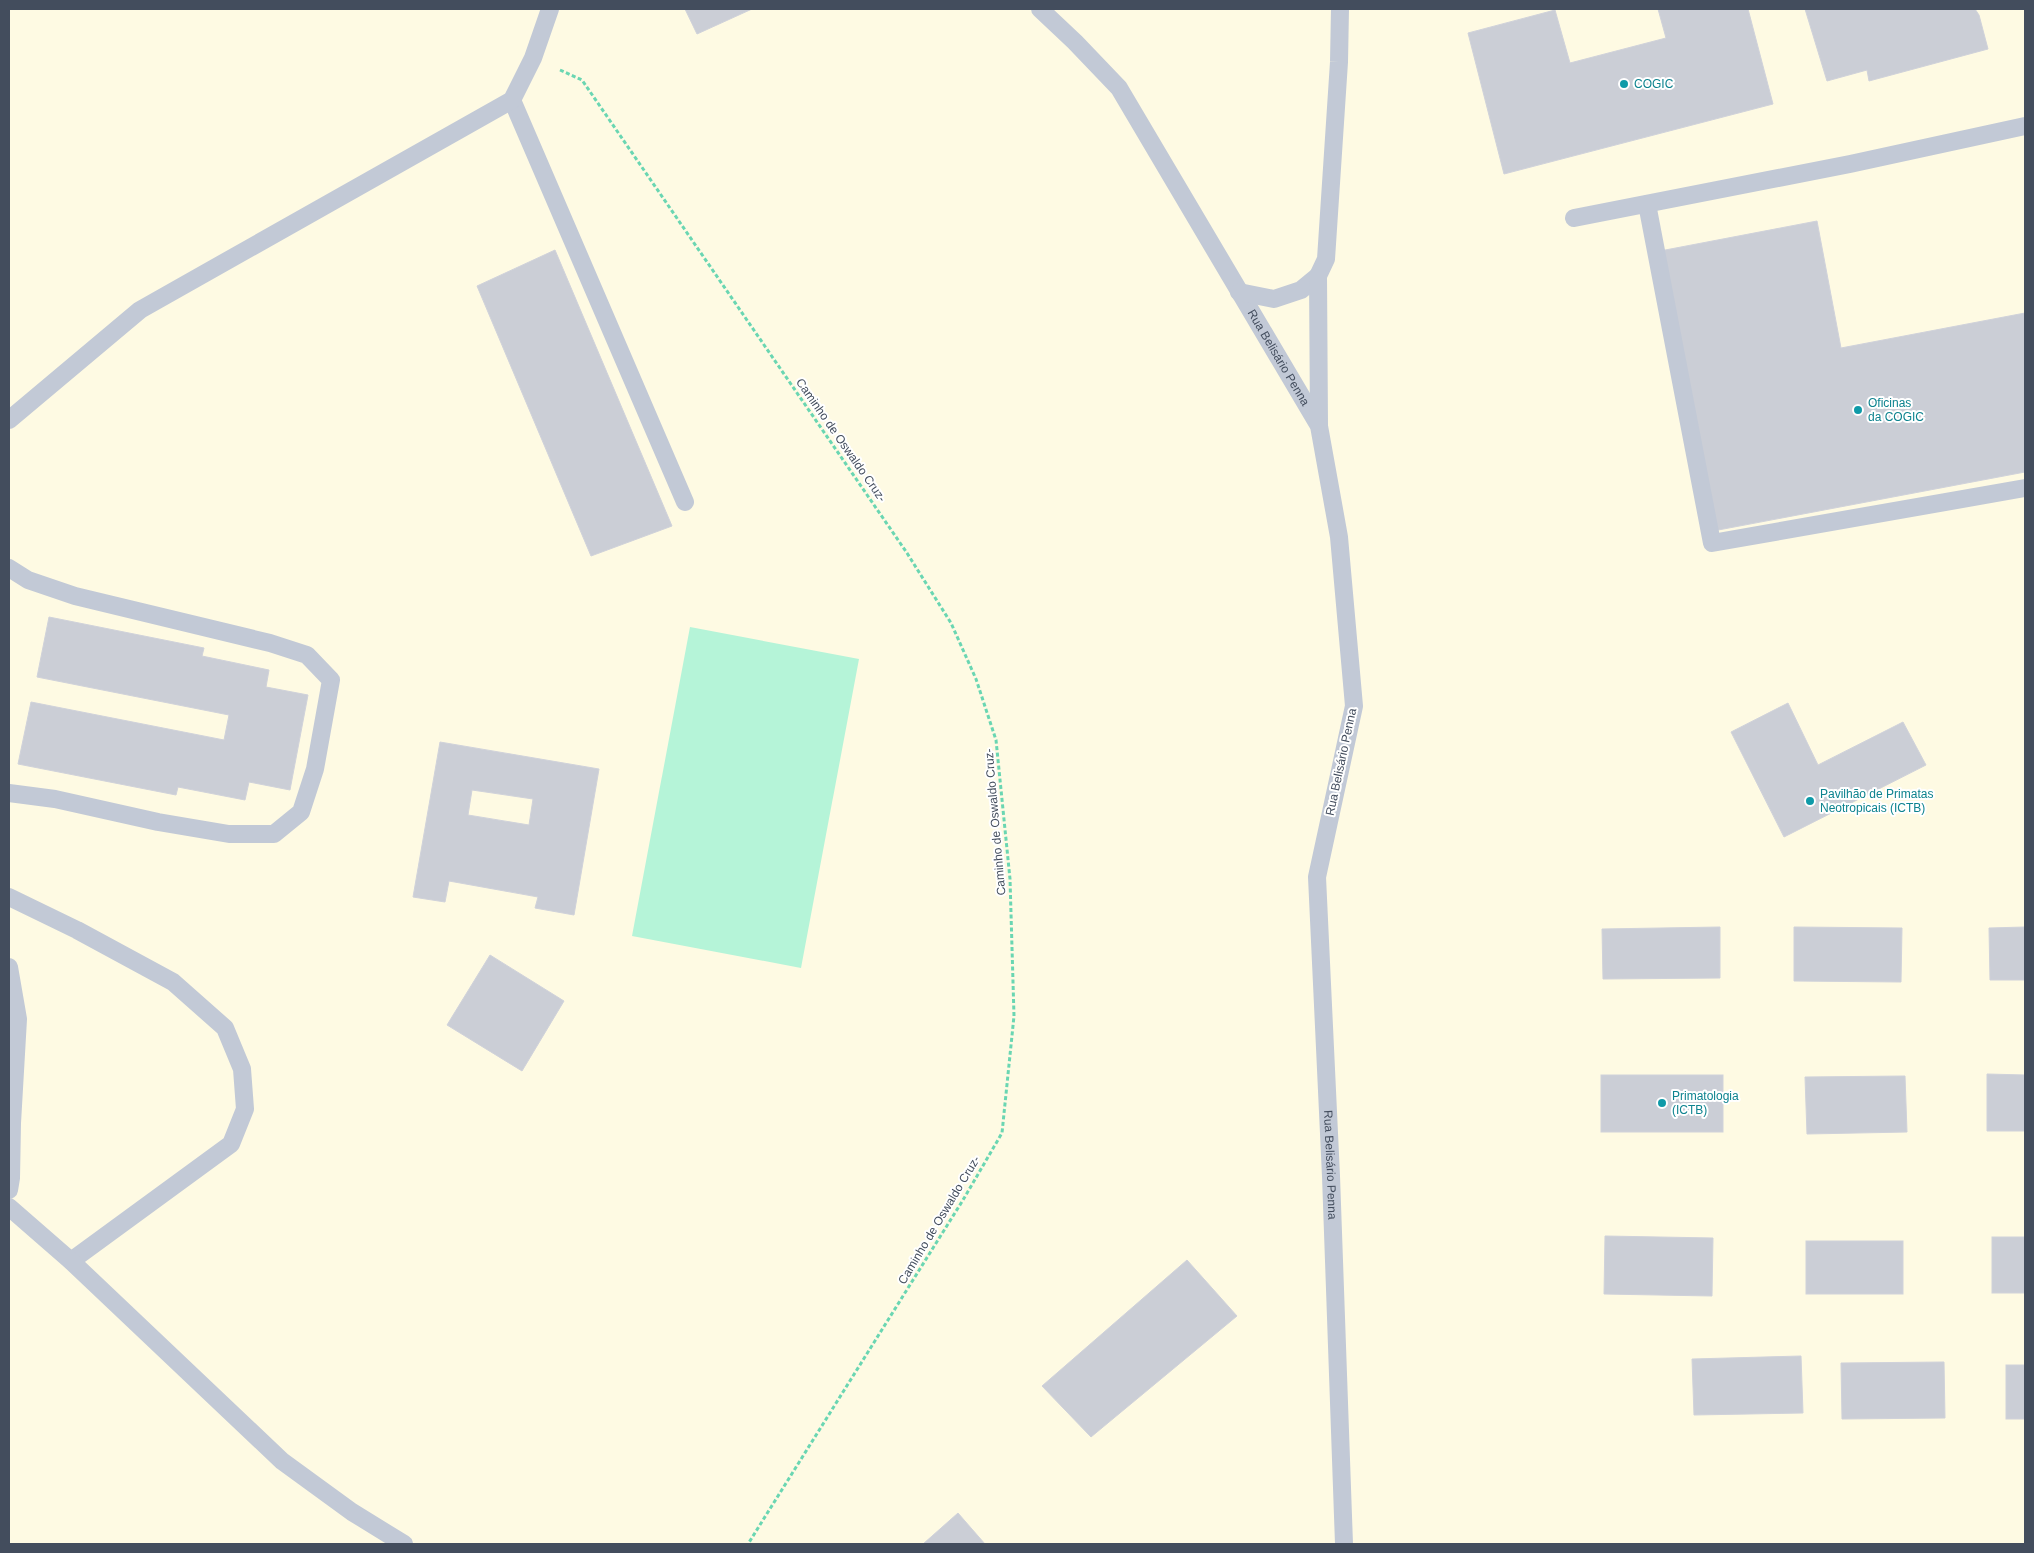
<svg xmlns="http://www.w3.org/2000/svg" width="2034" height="1553" font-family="Helvetica,sans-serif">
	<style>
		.commercial { fill: #fefae3 }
		.green { fill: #b5f4d8 }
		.building { fill: #cbced6; stroke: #d0d2da; fill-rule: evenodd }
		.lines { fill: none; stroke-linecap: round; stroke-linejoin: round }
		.path { stroke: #6ad6b2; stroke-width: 3; stroke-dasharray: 4 2.5; stroke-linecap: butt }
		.service { stroke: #c2c9d6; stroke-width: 18 }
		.culture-dot { fill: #0f9aa8; stroke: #fff; stroke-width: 2 }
		.labels { text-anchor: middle; stroke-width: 4; stroke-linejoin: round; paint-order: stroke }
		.culture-label { font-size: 12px; fill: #0d838f; stroke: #fff; text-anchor: start }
		.street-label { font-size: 12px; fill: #434d5d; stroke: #fff }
	</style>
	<rect width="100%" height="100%" fill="#f0eded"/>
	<rect class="commercial" x="9" y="9" width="2016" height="1535"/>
	<polygon class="green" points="690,627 859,659 801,968 632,936"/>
	<g class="building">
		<polygon points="685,9 752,9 697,34"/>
		<polygon points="1658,9 1748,9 1773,104 1504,174 1468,33 1555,10 1570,63 1666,38"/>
		<polygon points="1805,9 1975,9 1979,15 1988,49 1869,81 1867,70 1827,81"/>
		<polygon points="1817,221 1841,348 2025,313 2025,472 1713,531 1660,251"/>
		<polygon points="555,250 672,526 591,556 477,286"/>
		<polygon points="49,617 204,648 202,656 269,670 266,687 308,695 290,790 249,782 245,800 178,787 176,795 18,764 31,702 224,740 229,715 37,677"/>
		<polygon points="1788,703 1818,765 1903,722 1926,765 1784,837 1731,732"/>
		<path d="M440 742 599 769 574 915 535 908 538 897 449 881 445 902 413 897ZM472 790 533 799 529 825 468 815Z"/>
		<polygon points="1720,927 1720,978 1603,979 1602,929"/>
		<polygon points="1794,927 1902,928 1901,982 1794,981"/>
		<polygon points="2025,927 2025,980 1990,980 1989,928"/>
		<polygon points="490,955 564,1001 522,1071 447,1025"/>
		<polygon points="1987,1074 2025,1075 2025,1131 1987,1131"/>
		<rect x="1601" y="1075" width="122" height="57"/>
		<polygon points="1905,1076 1907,1132 1807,1134 1805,1077"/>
		<polygon points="1605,1236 1713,1238 1712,1296 1604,1294"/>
		<rect x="1992" y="1237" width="33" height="56"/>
		<rect x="1806" y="1241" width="97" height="53"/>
		<polygon points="1187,1260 1237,1316 1091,1437 1042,1386"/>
		<polygon points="1801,1356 1803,1413 1694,1415 1692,1359"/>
		<polygon points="1944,1362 1945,1418 1842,1419 1841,1363"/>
		<rect x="2006" y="1365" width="19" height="54"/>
		<polygon points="958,1513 985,1544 923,1544"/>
	</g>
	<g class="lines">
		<polyline class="path" points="560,70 582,80 907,553 951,623 976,679 996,740 1010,879 1014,1016 1002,1133 963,1200 748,1544"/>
		<g class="service">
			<path id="s1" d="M1040 9 1075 42 1119 88 1319 426 1339 537 1354 706 1317 877 1331 1176 1344 1544"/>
			<polyline points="512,100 685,502"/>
			<polyline points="1647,204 1712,543 2025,488"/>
			<polyline points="1574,218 1850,164 2025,126"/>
			<polyline points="1239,292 1274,299 1301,290 1318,276"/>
			<polyline points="9,420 140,310 512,100 533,58 550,9"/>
			<polyline points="1319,425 1318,276 1326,259 1339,62 1340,9"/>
			<polyline points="9,568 28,580 75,596 270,643 307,655 331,680 315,769 301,812 274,834 229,834 158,822 55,799 9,793"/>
			<polyline points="9,897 77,930 173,982 225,1028 242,1069 245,1109 231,1144 71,1261"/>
			<polyline points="9,967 18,1019 12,1123 11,1178 9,1190"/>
			<polyline points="9,1207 71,1261 282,1461 352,1512 404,1544"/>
		</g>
	</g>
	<g class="culture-dot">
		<circle cx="1624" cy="84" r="5"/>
		<circle cx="1858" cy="410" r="5"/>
		<circle cx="1810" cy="801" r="5"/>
		<circle cx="1662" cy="1103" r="5"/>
	</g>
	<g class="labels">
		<g class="culture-label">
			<text x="1634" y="88">COGIC</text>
			<text x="1868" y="407">Oficinas<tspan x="1868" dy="14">da COGIC</tspan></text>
			<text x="1820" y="798">Pavilhão de Primatas<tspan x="1820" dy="14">Neotropicais (ICTB)</tspan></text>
			<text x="1672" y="1100">Primatologia<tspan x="1672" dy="14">(ICTB)</tspan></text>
		</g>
		<g class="street-label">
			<text dy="4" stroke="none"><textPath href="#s1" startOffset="425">Rua Belisário Penna</textPath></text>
			<text transform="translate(841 440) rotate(55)" y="4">Caminho de Oswaldo Cruz-</text>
			<text transform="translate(1341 762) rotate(-78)" y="4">Rua Belisário Penna</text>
			<text transform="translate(995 822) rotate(-95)" y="4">Caminho de Oswaldo Cruz-</text>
			<text dy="4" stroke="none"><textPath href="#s1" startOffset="1250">Rua Belisário Penna</textPath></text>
			<text transform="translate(939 1220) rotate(-59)" y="4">Caminho de Oswaldo Cruz-</text>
		</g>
	</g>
	<rect width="2034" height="1553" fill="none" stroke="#434d5d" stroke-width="20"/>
</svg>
